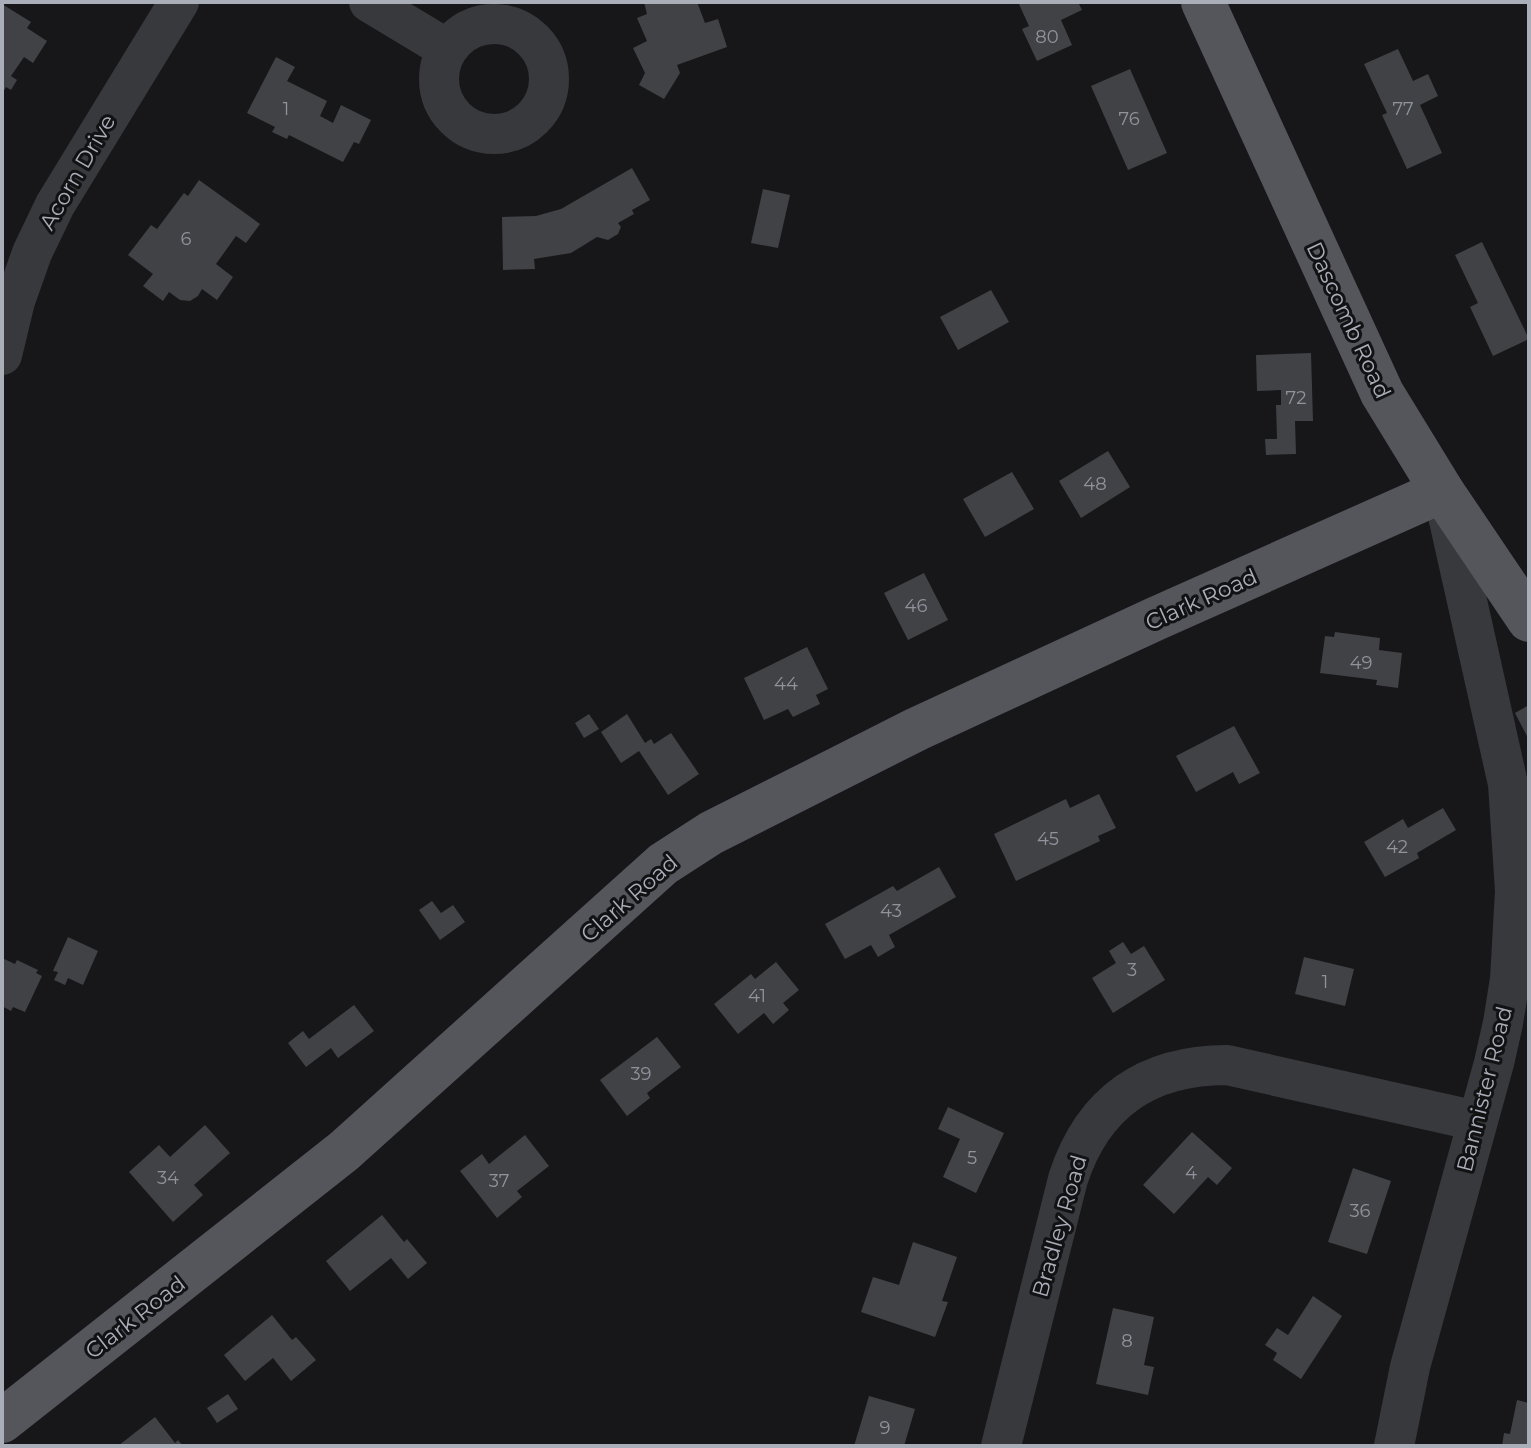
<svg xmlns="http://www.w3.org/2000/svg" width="1531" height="1448" font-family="Montserrat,sans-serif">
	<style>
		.building { fill: #414246 }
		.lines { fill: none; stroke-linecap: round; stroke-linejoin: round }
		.minor { stroke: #38393d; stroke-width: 40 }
		.major { stroke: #55565c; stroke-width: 44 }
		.labels { text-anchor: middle; stroke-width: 6; stroke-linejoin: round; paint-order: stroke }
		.number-label { font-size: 18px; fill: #90939c }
		.street-label { font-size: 22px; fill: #aaaeb8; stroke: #121214 }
	</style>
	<rect width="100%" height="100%" fill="#171719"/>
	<g class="building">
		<polygon points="644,2 697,2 705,23 718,19 727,47 677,65 680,73 664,99 639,85 645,73 633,48 647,41 637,18 647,14"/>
		<polygon points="1018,2 1078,2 1082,10 1061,20 1072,45 1037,61 1022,29 1029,26"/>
		<polygon points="2,4 31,22 27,28 47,41 33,63 24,57 11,76 17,80 11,90 6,87 2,94"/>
		<polygon points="1398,49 1413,81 1428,74 1438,96 1420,105 1442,153 1407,169 1382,115 1387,113 1364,64"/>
		<polygon points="276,57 295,67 287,81 327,101 320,116 333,123 341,105 371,120 359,144 354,142 343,162 289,135 287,139 272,132 275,127 247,113"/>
		<polygon points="1130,69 1167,153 1128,170 1091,86"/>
		<polygon points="632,168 650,200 632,210 634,214 618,223 621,227 618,234 608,240 597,237 571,253 534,259 535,269 503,270 502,217 536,216 561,209"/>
		<polygon points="199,180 260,224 246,243 236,236 216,264 233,277 217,300 202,289 198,296 190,301 180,300 169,292 163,301 143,286 153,274 128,255 151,225 157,229 184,193 188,196"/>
		<polygon points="763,189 790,195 778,248 751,243"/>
		<polygon points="1482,242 1529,339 1493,356 1470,307 1478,303 1455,255"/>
		<polygon points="991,290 1009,322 958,350 940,317"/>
		<polygon points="1311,353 1313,421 1295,421 1296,454 1266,455 1265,439 1277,439 1276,405 1281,405 1281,390 1257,391 1256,355"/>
		<polygon points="1108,451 1130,487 1081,518 1059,481"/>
		<polygon points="1012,472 1034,509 985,537 963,499"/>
		<polygon points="924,573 948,620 908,640 884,593"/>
		<polygon points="1335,632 1380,638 1379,650 1402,653 1398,688 1376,685 1377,680 1320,673 1325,636 1334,637"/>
		<polygon points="807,647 828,689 816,695 820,704 793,717 788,709 764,720 744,678"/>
		<polygon points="1529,705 1529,740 1515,713"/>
		<polygon points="589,714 599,729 584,738 575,723"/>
		<polygon points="627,714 645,743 651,739 654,744 671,733 699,774 668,795 639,751 621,763 601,732"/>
		<polygon points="1234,726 1260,773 1239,784 1233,772 1196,792 1176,756"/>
		<polygon points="1099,794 1116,828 1098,836 1100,841 1016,881 994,834 1066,799 1070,808"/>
		<polygon points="1443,808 1456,830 1417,853 1419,858 1385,877 1364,842 1403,819 1408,828"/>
		<polygon points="939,867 956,897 889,935 895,947 878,957 871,945 845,959 825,924 893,886 897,891"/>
		<polygon points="432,901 441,913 453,905 465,922 440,940 419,910"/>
		<polygon points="68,937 98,951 83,985 68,978 65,985 54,980 58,972 53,971"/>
		<polygon points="1123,942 1131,954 1144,946 1165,980 1113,1013 1092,978 1116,963 1109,951"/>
		<polygon points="1304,957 1354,969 1345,1006 1295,994"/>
		<polygon points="2,958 15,964 17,960 38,970 36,973 42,976 25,1012 13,1007 11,1011 2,1006"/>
		<polygon points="776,962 799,990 783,1003 789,1010 773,1024 764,1013 738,1034 714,1004 751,974 755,979"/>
		<polygon points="354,1005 374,1031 338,1058 331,1048 306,1067 288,1043 303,1031 309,1039"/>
		<polygon points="657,1037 681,1067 647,1093 650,1098 627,1116 600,1080"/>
		<polygon points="948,1107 1004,1133 976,1193 943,1177 960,1139 938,1129"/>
		<polygon points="205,1125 230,1153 194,1185 203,1195 173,1222 129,1172 159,1145 170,1157"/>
		<polygon points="1192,1132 1232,1168 1217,1185 1208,1177 1174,1214 1143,1185"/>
		<polygon points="525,1135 549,1166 517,1191 522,1197 497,1218 460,1171 482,1154 489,1164"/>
		<polygon points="1353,1168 1391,1181 1367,1254 1328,1242"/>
		<polygon points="382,1215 404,1242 407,1239 427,1263 408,1279 391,1258 350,1291 326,1261"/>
		<polygon points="913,1242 957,1257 942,1301 948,1302 935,1337 861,1312 873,1277 899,1285"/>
		<polygon points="1313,1296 1342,1316 1301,1379 1273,1360 1277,1353 1265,1345 1277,1328 1288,1335"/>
		<polygon points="1113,1308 1154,1317 1144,1365 1154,1367 1148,1395 1096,1384"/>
		<polygon points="272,1315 292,1340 296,1337 316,1360 291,1381 273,1358 245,1381 224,1355"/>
		<polygon points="228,1394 238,1409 217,1423 207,1408"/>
		<polygon points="869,1396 915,1409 904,1446 854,1446"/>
		<polygon points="1517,1400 1529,1403 1529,1446 1502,1446 1504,1433 1510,1434"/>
		<polygon points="155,1417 175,1443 178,1440 183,1446 118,1446"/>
	</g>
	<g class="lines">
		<g class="minor">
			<polyline points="369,2 447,49"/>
			<circle cx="494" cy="79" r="55"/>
			<polyline points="2,355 15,301 32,253 55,205 179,2"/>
			<path d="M1001 1446 1068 1179C1093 1102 1147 1065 1227 1065L1477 1121"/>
			<polyline points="1394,1446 1410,1367 1494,1063 1503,1023 1510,979 1515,891 1508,784 1444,498"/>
		</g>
		<g class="major">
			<polyline points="1203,2 1382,393 1442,491 1529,620"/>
			<polyline points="2,1421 344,1151 663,864 711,833 917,729 1155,619 1442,491"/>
		</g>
	</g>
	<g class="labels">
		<g class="number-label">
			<text x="1047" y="43">80</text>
			<text x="286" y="115">1</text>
			<text x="1403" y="115">77</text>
			<text x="1129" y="125">76</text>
			<text x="186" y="245">6</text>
			<text x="1296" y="404">72</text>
			<text x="1095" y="490">48</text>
			<text x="916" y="612">46</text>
			<text x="1361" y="669">49</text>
			<text x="786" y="690">44</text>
			<text x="1048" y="845">45</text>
			<text x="1397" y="853">42</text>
			<text x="891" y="917">43</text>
			<text x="1132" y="976">3</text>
			<text x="1325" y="988">1</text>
			<text x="757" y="1002">41</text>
			<text x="641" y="1080">39</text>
			<text x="972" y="1164">5</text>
			<text x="1191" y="1179">4</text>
			<text x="168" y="1184">34</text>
			<text x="499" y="1187">37</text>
			<text x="1360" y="1217">36</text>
			<text x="1127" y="1347">8</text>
			<text x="885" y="1434">9</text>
		</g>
		<g class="street-label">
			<text transform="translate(77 172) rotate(-60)" y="8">Acorn Drive</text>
			<text transform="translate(1349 320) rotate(65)" y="8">Dascomb Road</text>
			<text transform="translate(1201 599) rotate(-24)" y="8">Clark Road</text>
			<text transform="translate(629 898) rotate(-41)" y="8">Clark Road</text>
			<text transform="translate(1484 1089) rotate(-76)" y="8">Bannister Road</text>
			<text transform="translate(1059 1226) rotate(-74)" y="8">Bradley Road</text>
			<text transform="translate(135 1317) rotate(-38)" y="8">Clark Road</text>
		</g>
	</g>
	<rect width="1531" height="1448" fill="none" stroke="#aaaeb8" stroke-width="8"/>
</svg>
